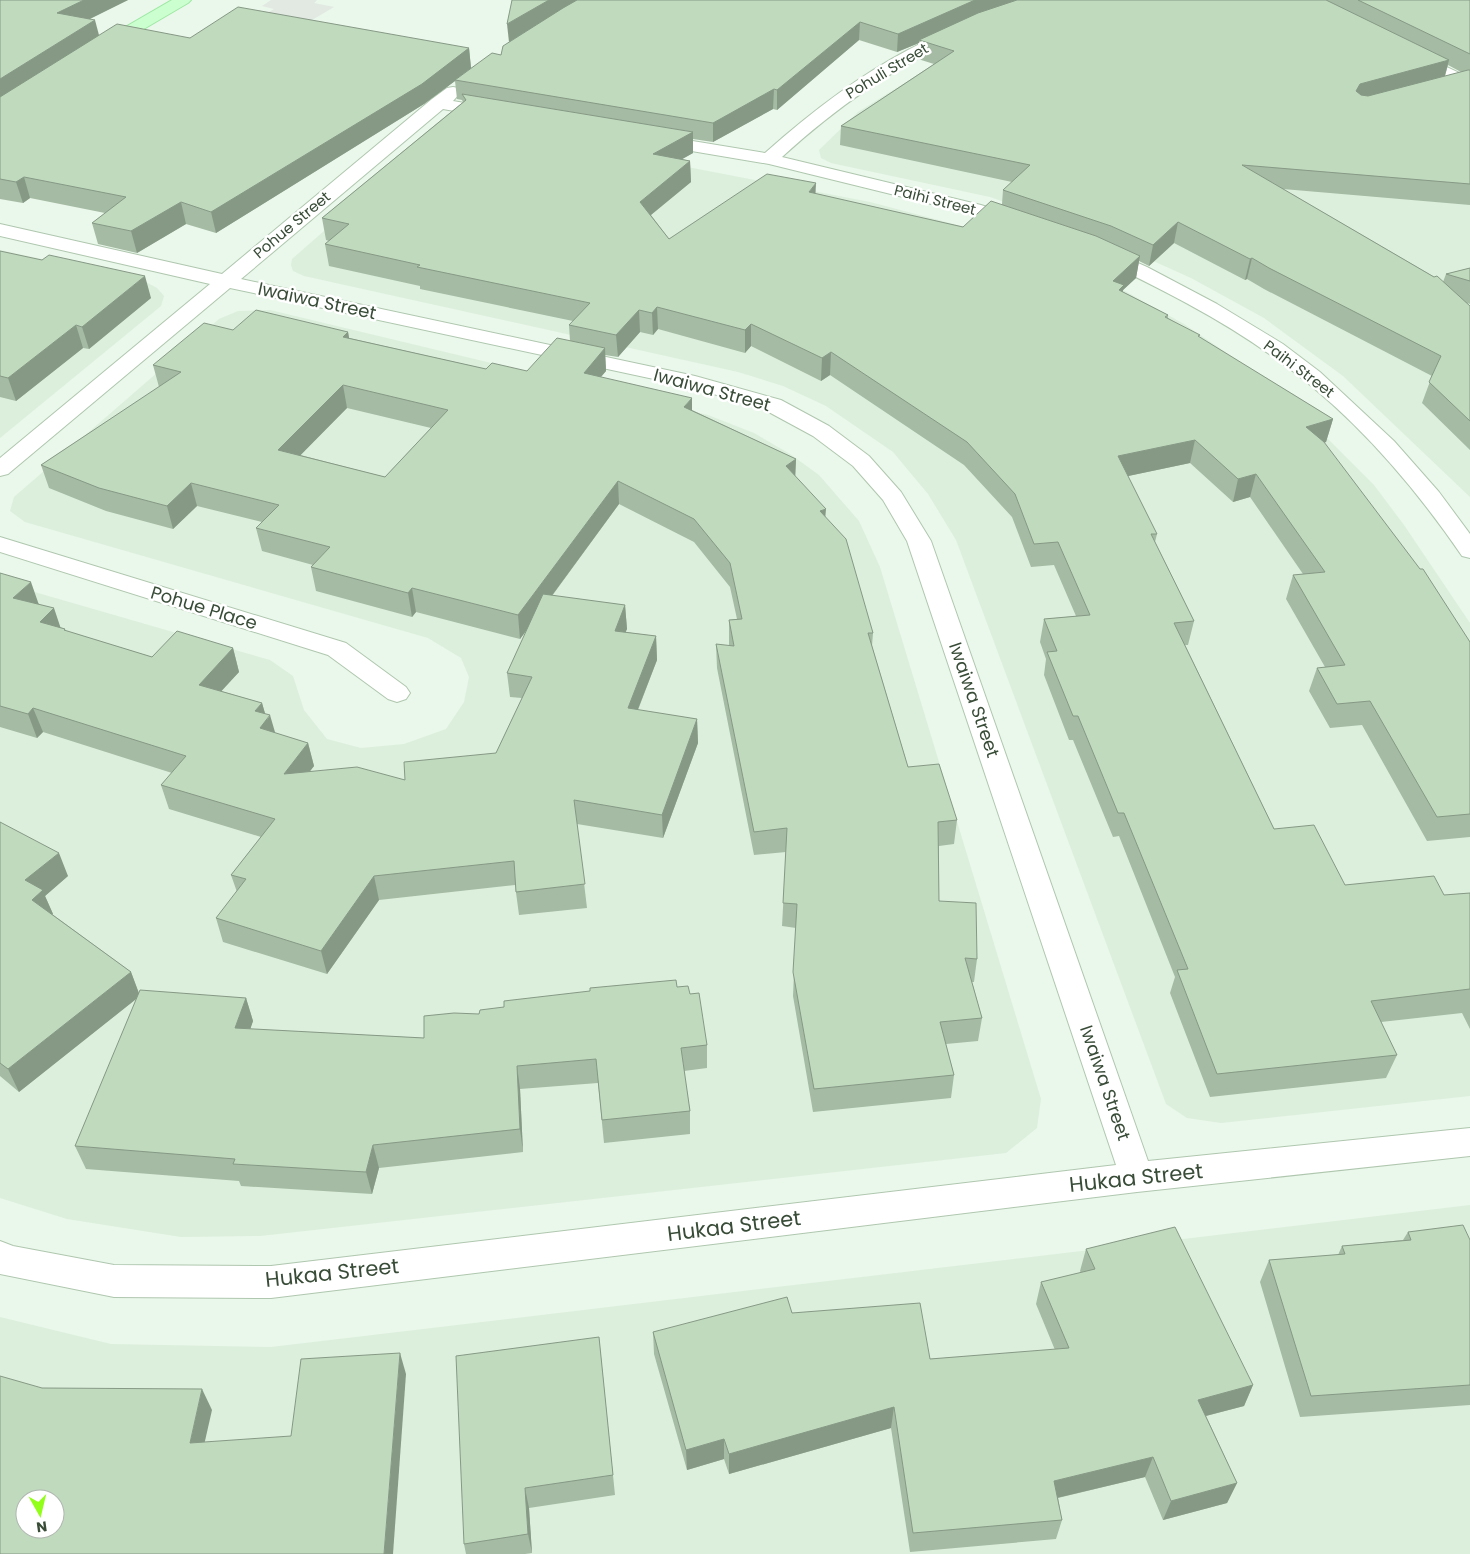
<svg xmlns="http://www.w3.org/2000/svg" width="1470" height="1554" font-family="Poppins,sans-serif">
	<style>
		.residential { fill: #dcefdc; fill-rule: evenodd }
		.parking { fill: #e2e8e2 }
		.lines { fill: none; stroke-linecap: round; stroke-linejoin: round }
		.street-casing { stroke: #afc7ae; stroke-width: 2 }
		.secondary-casing { stroke: #9de8a2; stroke-width: 2 }
		.street { fill: #fff; fill-rule: evenodd }
		.secondary { fill: #ccffd0; fill-rule: evenodd }
		.wall { fill: #a5bba3; fill-rule: evenodd }
		.shaded-wall { fill: #869985 }
		.building { fill: #c0dabe; stroke: #869985; fill-rule: evenodd }
		.labels { text-anchor: middle; stroke-width: 5; stroke-linejoin: round; paint-order: stroke }
		.far-street-label { font-size: 15px; fill: #384c37; stroke: #fff }
		.street-label { font-size: 18px; fill: #384c37; stroke: #fff }
		.near-street-label { font-size: 21px; fill: #384c37; stroke: #fff }
	</style>
	<rect width="100%" height="100%" fill="#eaf7eb"/>
	<g class="residential">
		<polygon points="930,67 1470,102 1470,497 1343,376 1264,318 1191,278 1082,229 990,197 831,163 821,158 819,150 858,112"/>
		<polygon points="479,127 870,202 965,227 1107,281 1184,324 1249,368 1295,406 1374,485 1404,525 1470,623 1470,1096 1221,1123 1187,1118 1166,1104 956,540 928,494 893,452 826,406 783,386 738,372 304,276 293,271 291,265 292,259 438,131"/>
		<polygon points="0,250 144,281 157,288 164,296 161,306 0,438"/>
		<polygon points="270,310 708,415 754,433 790,454 819,475 859,521 880,567 1041,1099 1037,1128 1006,1153 260,1236 181,1237 67,1219 0,1198 0,582 270,660 293,676 304,710 327,739 361,748 404,744 446,729 464,702 469,677 461,658 428,638 25,522 10,511 14,497 219,319 238,311"/>
		<path d="M1470 1205V1554H0V1317L111 1344 271 1347ZM25 1499H55V1529H25Z"/>
	</g>
	<polygon class="parking" points="271,0 317,0 314,3 334,7 295,30 253,21 274,9 262,6"/>
	<g class="lines">
		<g class="street-casing">
			<g id="street">
				<path d="M953 30 959 32 961 35 959 38C891 69 837 107 782 157L981 205 1023 219 1025 223 1023 227 1016 229 968 213 769 164 656 145 650 144 647 140 650 136 656 135 765 153C810 113 855 78 908 50 922 43 937 34 953 30Z"/>
				<polygon points="1413,51 1470,78 1470,89 1407,59 1405,56 1407,53"/>
				<polygon points="453,87 459,88 461,92 453,101 499,109 502,113 499,117 493,118 443,109 241,279 695,376 781,400 829,426 869,456 901,492 931,541 1148,1161 1470,1128 1470,1156 1137,1192 271,1298 114,1297 0,1274 0,1241 13,1246 114,1265 271,1266 1116,1165 907,541 883,500 853,466 813,436 765,410 691,387 230,288 8,474 0,476 0,458 210,284 0,236 0,224 222,274 432,99 447,88"/>
				<path d="M1104 248 1147 267 1217 304 1283 344 1320 372 1394 441 1439 492 1470 534V558L1462 556C1410 480 1348 409 1272 356 1218 317 1157 287 1097 258L1094 254 1097 250Z"/>
				<polygon points="0,537 346,643 406,687 410,693 406,699 397,702 388,699 328,655 0,552"/>
			</g>
		</g>
		<g class="secondary-casing">
			<polygon id="secondary" points="172,0 191,0 188,3 108,50 96,50 94,47 96,44"/>
		</g>
		<use href="#street" class="street"/>
		<use href="#secondary" class="secondary"/>
	</g>
	<g class="wall">
		<path d="M0 0H128L90 19 99 36 190 38 469 48 471 68 501 55 509 42 512 0H1470V205L1283 189 1443 282 1446 274 1470 268V304L1467 303 1470 306V450L1422 403 1432 376 1264 289 1247 279 1245 280 1174 243 1149 266 1139 261 1136 278 1123 290V292L1168 315V318L1333 419 1326 442 1324 443 1470 642V837L1427 841 1362 725 1330 728 1309 691 1317 668 1325 667 1286 599 1293 575 1303 574 1250 497 1233 502 1190 463 1128 476 1157 534 1155 542 1194 621 1188 645H1185L1274 829 1345 885 1444 895 1470 893V1029L1462 1013 1381 1022 1397 1055 1386 1078 1210 1097 1170 993 1175 977 1119 836 1113 837 1073 740H1069L1044 675 1046 659 1040 642 1044 619 1076 616 1054 565 1031 567 1012 517 964 465 830 375 821 381 751 346 745 353 658 329 653 335 640 332 618 357 605 355 606 371 601 377 692 410 796 459 795 476 825 516 873 633 872 646 908 767 957 820 954 844 939 846V901L977 959 974 982H972L982 1018 978 1041 946 1044 954 1075 951 1098 813 1112 793 996 796 928 782 926 786 852 754 855 717 668 716 644 729 646V620L737 619 730 587 694 542 619 504 552 596 625 605 627 629 625 632 656 636 657 660 638 710 697 719 698 743 663 838 577 824 587 908 519 915 515 885 379 900 327 974 223 942 216 918 237 892 231 875 261 837 169 809 161 785 172 773 43 732 37 738 0 727V573L39 604 60 627 65 629 66 631 152 657 233 648 239 672 221 691 262 703 265 714 275 733 308 743 314 766 310 771 405 780 496 753 522 698 510 697 507 673 527 630 520 639 416 612 412 617 316 591 311 567 313 565 262 551 256 528 262 522 197 506 173 529 106 511 49 488 41 465 159 387 153 365 233 330 348 332 349 338 486 369 527 371 570 341 569 325 573 321 420 289V286L329 266 325 244 329 241 326 240 322 218 463 102 462 100 457 99 455 81 424 104 216 233 186 224 137 253 98 244 92 223 105 213 30 198 23 203 0 199ZM859 40 897 52 919 43 918 59 934 64 841 126 840 145 1012 182 1003 190 1002 204 963 227 816 194 669 239 651 215 691 182 690 161 682 159 693 153V139L713 142 773 109 777 110ZM1448 65 1461 72 1445 76ZM347 408 431 428 385 477 300 455Z"/>
		<polygon points="0,251 151,298 89,349 83,348 16,401 0,397"/>
		<polygon points="0,822 68,876 45,896 53,914 52,914 131,972 139,994 246,998 253,1021 250,1029 424,1038 479,1014 504,1007 677,987 690,994 707,1045 707,1068 684,1071 690,1111 690,1134 604,1143 598,1083 520,1089 523,1152 379,1168 372,1194 241,1186 239,1181 86,1169 75,1146 137,998 19,1092 0,1076"/>
		<polygon points="1408,1232 1470,1240 1470,1405 1300,1417 1260,1282 1269,1260 1338,1255 1342,1246 1403,1240"/>
		<polygon points="1086,1249 1253,1385 1244,1406 1206,1416 1237,1483 1227,1503 1163,1520 1145,1477 1058,1498 1062,1520 1056,1539 910,1552 891,1428 729,1474 724,1459 687,1470 654,1354 653,1332 792,1313 930,1359 1055,1350 1036,1304 1041,1282 1081,1273 1080,1271"/>
		<polygon points="599,1337 615,1495 529,1508 532,1553 525,1554 466,1554 464,1544"/>
	</g>
	<g class="shaded-wall">
		<polygon points="84,0 128,0 63,32 57,13"/>
		<polygon points="549,0 582,0 509,42 507,24"/>
		<polygon points="975,0 1026,0 919,40 919,43 897,52 898,34"/>
		<polygon points="95,20 100,39 0,103 0,79"/>
		<polygon points="860,22 859,40 777,110 777,90"/>
		<polygon points="469,48 471,68 455,80 455,81 424,104 216,233 211,212"/>
		<polygon points="1449,60 1444,79 1356,103 1356,91 1360,84"/>
		<polygon points="774,89 773,109 713,142 713,123"/>
		<polygon points="693,132 693,153 654,175 653,154"/>
		<polygon points="690,161 691,182 641,223 640,202"/>
		<polygon points="24,177 30,198 23,203 16,182"/>
		<polygon points="816,183 815,204 809,192"/>
		<polygon points="181,202 186,224 137,253 131,231"/>
		<polygon points="1178,222 1174,243 1149,266 1153,245"/>
		<polygon points="1140,256 1136,278 1123,290 1120,307 1113,281"/>
		<polygon points="1252,258 1247,279 1245,280 1250,259"/>
		<polygon points="145,276 151,298 89,349 82,327"/>
		<polygon points="657,307 658,329 653,335 652,313"/>
		<polygon points="639,310 640,332 618,357 616,335"/>
		<polygon points="751,324 751,346 745,353 745,330"/>
		<polygon points="76,325 83,348 16,401 8,378"/>
		<polygon points="348,332 352,355 343,337"/>
		<polygon points="605,348 606,371 585,395 584,373"/>
		<polygon points="831,352 830,375 821,381 822,358"/>
		<polygon points="343,385 347,408 283,473 278,450"/>
		<polygon points="692,398 692,420 684,407"/>
		<polygon points="1333,419 1326,442 1300,450 1306,427"/>
		<polygon points="1195,440 1190,463 1114,479 1118,456"/>
		<polygon points="796,459 795,482 786,466"/>
		<polygon points="1256,474 1250,497 1233,502 1238,479"/>
		<polygon points="618,481 619,504 520,639 518,615"/>
		<polygon points="191,483 197,506 173,529 167,506"/>
		<polygon points="826,509 824,532 820,511"/>
		<polygon points="31,582 39,605 13,598"/>
		<polygon points="412,588 416,612 412,617 408,593"/>
		<polygon points="625,605 627,629 616,655 615,631"/>
		<polygon points="54,608 62,632 40,622"/>
		<polygon points="656,636 657,660 629,732 628,708"/>
		<polygon points="233,648 239,672 205,709 199,685"/>
		<polygon points="262,703 267,720 270,715 277,739 266,752 255,711"/>
		<polygon points="33,708 43,732 37,738 28,714"/>
		<polygon points="697,719 698,743 663,838 662,815"/>
		<polygon points="308,743 314,766 290,797 284,774"/>
		<polygon points="59,853 68,876 45,896 53,914 42,923 32,900 25,880"/>
		<polygon points="374,876 379,900 327,974 321,951"/>
		<polygon points="131,972 140,996 19,1092 8,1069"/>
		<polygon points="246,998 253,1021 243,1051 235,1028"/>
		<polygon points="517,1066 520,1089 523,1152 520,1129"/>
		<polygon points="373,1145 379,1168 372,1194 366,1172"/>
		<polygon points="400,1353 406,1374 393,1554 384,1554"/>
		<polygon points="1253,1385 1244,1406 1190,1420 1198,1400"/>
		<polygon points="202,1389 212,1410 200,1463 190,1443"/>
		<polygon points="894,1407 891,1428 729,1474 729,1454"/>
		<polygon points="724,1439 724,1459 687,1470 686,1450"/>
		<polygon points="1153,1457 1145,1477 1048,1500 1054,1481"/>
		<polygon points="1237,1483 1227,1503 1163,1520 1171,1501"/>
		<polygon points="525,1488 529,1508 532,1553 528,1534"/>
	</g>
	<g class="building">
		<polygon points="0,0 84,0 57,13 95,20 0,79"/>
		<polygon points="512,0 549,0 507,24"/>
		<polygon points="577,0 975,0 898,34 860,22 777,90 774,89 713,123 455,80 492,53 501,55 503,46 563,8"/>
		<polygon points="1017,0 1326,0 1449,60 1360,84 1356,91 1361,95 1368,96 1468,70 1470,70 1470,184 1242,165 1434,277 1437,276 1470,306 1470,421 1429,382 1441,356 1269,268 1252,258 1250,259 1178,222 1153,245 1111,226 1003,190 1030,165 841,126 954,51 919,40 978,13"/>
		<polygon points="1358,0 1470,0 1470,54"/>
		<polygon points="238,7 469,48 422,84 211,212 181,202 131,231 92,223 126,197 24,177 16,182 0,179 0,97 117,24 190,38"/>
		<polygon points="462,94 693,132 653,154 690,161 640,202 669,239 767,174 816,183 809,192 963,227 991,201 1096,236 1140,256 1113,281 1124,285 1119,290 1168,315 1165,317 1200,335 1198,336 1333,419 1306,427 1324,442 1420,569 1423,569 1470,642 1470,814 1437,817 1370,701 1337,704 1317,668 1345,665 1293,575 1325,572 1256,474 1238,479 1195,440 1118,456 1157,534 1151,534 1194,621 1174,623 1274,829 1314,825 1345,885 1434,876 1444,895 1470,893 1470,989 1371,1001 1397,1055 1217,1074 1177,970 1188,969 1124,813 1118,813 1078,716 1073,716 1047,652 1057,651 1044,619 1090,615 1058,542 1034,544 1015,494 967,442 831,352 822,358 751,324 745,330 657,307 652,313 639,310 616,335 569,325 590,303 417,267 420,265 325,244 349,224 322,218 466,100"/>
		<polygon points="0,251 42,260 49,255 145,276 82,327 76,325 8,378 0,376"/>
		<polygon points="1470,268 1470,281 1446,274"/>
		<path d="M256 310 348 332 343 337 486 369 492 363 527 371 557 338 605 348 584 373 692 398 684 407 796 459 786 466 826 509 820 511 846 539 873 633H868L908 767 939 764 957 820 938 822 939 901 976 903 977 959 965 958 982 1018 940 1022 954 1075 814 1089 793 972 797 904 783 903 787 828 754 832 716 644 734 646 729 620 742 619 730 563 694 519 618 481 518 615 412 588 408 593 311 567 330 547 256 528 279 505 191 483 167 506 99 488 41 465 181 372 153 365 204 323 233 330ZM343 385 448 410 385 477 278 450Z"/>
		<polygon points="0,573 31,582 13,598 54,608 40,622 65,629 64,630 152,657 177,631 233,648 199,685 262,703 255,711 270,715 260,728 308,743 284,774 357,767 405,780 404,762 496,753 532,677 507,673 543,594 625,605 615,631 656,636 628,708 697,719 662,815 574,800 585,884 516,892 514,861 374,876 321,951 216,918 246,879 231,875 275,819 161,785 186,756 33,708 28,714 0,706"/>
		<polygon points="0,822 59,853 25,880 43,890 32,900 131,972 8,1069 0,1063"/>
		<polygon points="676,980 677,987 688,986 690,994 699,993 707,1045 681,1048 690,1111 602,1120 596,1059 517,1066 520,1129 373,1145 366,1172 233,1164 235,1159 75,1146 140,990 246,998 235,1028 424,1038 424,1016 454,1013 479,1014 480,1010 504,1007 504,1001 590,991 590,988"/>
		<polygon points="1463,1225 1470,1240 1470,1385 1311,1396 1269,1260 1345,1254 1342,1246 1411,1240 1408,1232"/>
		<polygon points="1175,1227 1253,1385 1198,1400 1237,1483 1171,1501 1153,1457 1054,1481 1062,1520 913,1533 894,1407 729,1454 724,1439 686,1450 653,1332 787,1297 792,1313 920,1303 930,1359 1069,1348 1041,1282 1095,1269 1086,1249"/>
		<polygon points="599,1337 613,1475 525,1488 528,1534 464,1544 456,1356"/>
		<path d="M400 1353 384 1554H0V1376L42 1388 202 1389 190 1443 291 1436 301 1359ZM25 1499H55V1529H25Z"/>
	</g>
	<g class="labels">
		<g class="far-street-label">
			<text transform="translate(887 71) rotate(-31)" y="5">Pohuli Street</text>
			<text transform="translate(935 200) rotate(14)" y="5">Paihi Street</text>
			<text transform="translate(292 225) rotate(-40)" y="5">Pohue Street</text>
			<text transform="translate(1299 369) rotate(37)" y="5">Paihi Street</text>
		</g>
		<g class="street-label">
			<text transform="translate(317 301) rotate(12)" y="6">Iwaiwa Street</text>
			<text transform="translate(712 390) rotate(15)" y="6">Iwaiwa Street</text>
			<text transform="translate(204 608) rotate(17)" y="6">Pohue Place</text>
			<text transform="translate(974 700) rotate(71)" y="6">Iwaiwa Street</text>
			<text transform="translate(1105 1083) rotate(71)" y="6">Iwaiwa Street</text>
		</g>
		<g class="near-street-label">
			<text transform="translate(1136 1178) rotate(-6)" y="7">Hukaa Street</text>
			<text transform="translate(734 1226) rotate(-7)" y="7">Hukaa Street</text>
			<text transform="translate(332 1273) rotate(-6)" y="7">Hukaa Street</text>
		</g>
	</g>
	<g transform="translate(40 1514) rotate(172)"><circle r="24" fill="#ffffff" stroke="#afb7af"/>
	<path d="M0-4L9 19L0 12L-9 19Z" fill="#92ff19"/>
	<text y="-8" font-size="14" font-weight="bold" text-anchor="middle" fill="#384c37">N</text>
	</g>
</svg>
